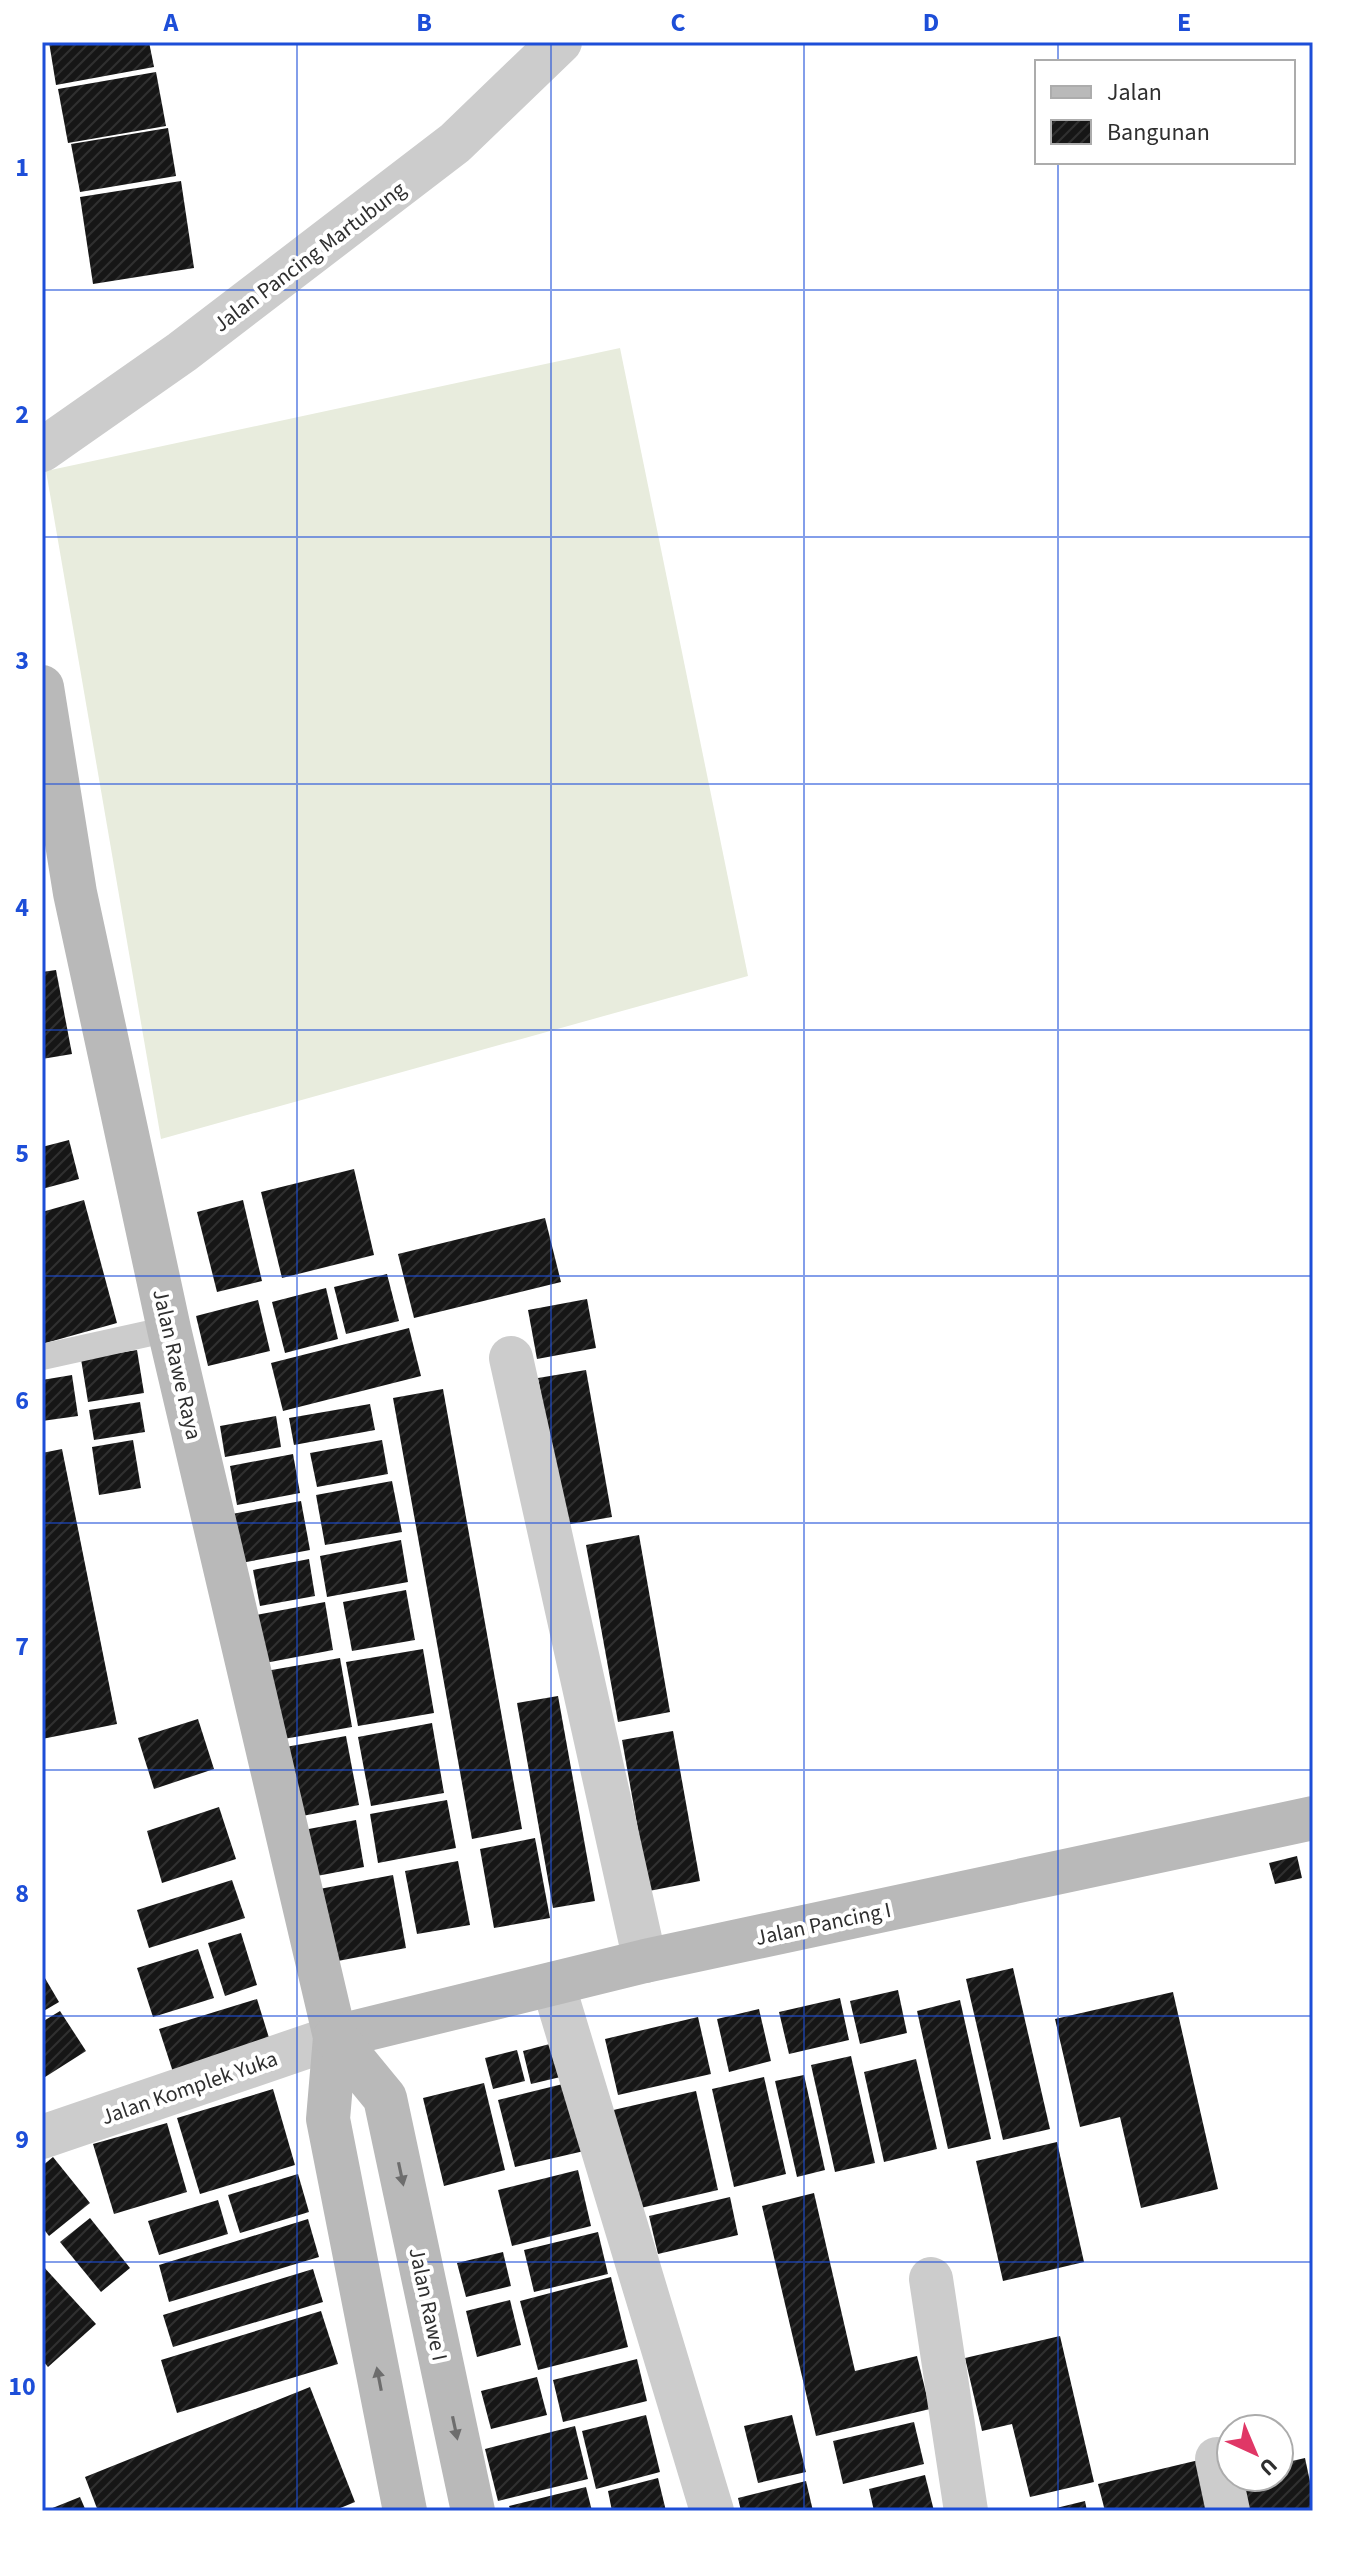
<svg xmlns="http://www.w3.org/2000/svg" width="1355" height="2553" font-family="'Source Sans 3',sans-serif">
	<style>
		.pitch { fill: #e8ecdd }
		.building { fill: url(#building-hatch) }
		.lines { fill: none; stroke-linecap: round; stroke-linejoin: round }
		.lane { stroke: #ccc; stroke-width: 26 }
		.street { stroke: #ccc; stroke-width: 44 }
		.secondary { stroke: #b9b9b9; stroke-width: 44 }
		.oneway { fill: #6d6d6d }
		.grid { fill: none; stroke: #1d4ed8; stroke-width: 2; stroke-opacity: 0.55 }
		.labels { text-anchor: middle; stroke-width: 8; stroke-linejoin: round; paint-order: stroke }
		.street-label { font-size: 22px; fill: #2f2f2f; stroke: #fff }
		.neatline { fill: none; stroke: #1d4ed8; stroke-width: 3 }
		.grid-label { font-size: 26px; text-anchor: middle; font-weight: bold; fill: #1d4ed8 }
	</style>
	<defs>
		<pattern id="building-hatch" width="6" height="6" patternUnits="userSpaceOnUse" patternTransform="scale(2)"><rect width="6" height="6" fill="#161616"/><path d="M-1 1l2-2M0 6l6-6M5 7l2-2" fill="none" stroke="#303030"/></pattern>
	</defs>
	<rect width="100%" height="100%" fill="#fff"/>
	<polygon class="pitch" points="620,348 748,976 161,1139 46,471"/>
	<g class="building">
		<polygon points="49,42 149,42 154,67 56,85"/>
		<polygon points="156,72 166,126 68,143 58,89"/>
		<polygon points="168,128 176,176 80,192 71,144"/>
		<polygon points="181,181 194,268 93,284 80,197"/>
		<polygon points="56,970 72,1054 42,1059 42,972"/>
		<polygon points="69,1140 79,1179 42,1189 42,1147"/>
		<polygon points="354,1169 374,1255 282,1278 261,1192"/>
		<polygon points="84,1200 117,1323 42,1344 42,1212"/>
		<polygon points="243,1200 262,1281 217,1292 197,1212"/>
		<polygon points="545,1218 561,1282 414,1318 398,1254"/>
		<polygon points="387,1274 399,1321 346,1334 334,1287"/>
		<polygon points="326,1288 338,1339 285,1353 272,1302"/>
		<polygon points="587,1299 596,1348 537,1359 528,1310"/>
		<polygon points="258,1300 270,1351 208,1366 196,1316"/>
		<polygon points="409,1328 421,1376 283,1411 271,1363"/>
		<polygon points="137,1350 144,1393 88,1402 81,1359"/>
		<polygon points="586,1370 612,1517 565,1525 538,1378"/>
		<polygon points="72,1375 78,1416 42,1421 42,1380"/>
		<polygon points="443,1389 522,1829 472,1839 393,1398"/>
		<polygon points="140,1402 145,1432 94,1440 89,1410"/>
		<polygon points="370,1404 375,1430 294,1445 289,1418"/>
		<polygon points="276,1416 281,1447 225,1457 220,1426"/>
		<polygon points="133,1440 141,1488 99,1495 92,1447"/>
		<polygon points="382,1440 388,1474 317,1487 310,1453"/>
		<polygon points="62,1449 117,1724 42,1739 42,1453"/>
		<polygon points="293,1454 300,1493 237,1505 230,1466"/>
		<polygon points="392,1481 402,1532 325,1545 316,1495"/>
		<polygon points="301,1501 310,1550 241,1563 232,1514"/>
		<polygon points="639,1535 670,1712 618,1722 586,1545"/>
		<polygon points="401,1540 408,1582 327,1597 320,1556"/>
		<polygon points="309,1559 315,1596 260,1606 253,1570"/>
		<polygon points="406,1590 415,1640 352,1651 343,1602"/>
		<polygon points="325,1602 333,1650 265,1663 256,1615"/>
		<polygon points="423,1649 434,1713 358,1726 346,1662"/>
		<polygon points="340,1658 352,1727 278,1740 266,1671"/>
		<polygon points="558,1696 595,1901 553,1908 517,1703"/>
		<polygon points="198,1719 214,1769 154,1789 138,1738"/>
		<polygon points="432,1723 444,1793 371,1806 358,1737"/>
		<polygon points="673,1731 700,1881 649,1891 622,1740"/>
		<polygon points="346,1736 359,1805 292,1818 280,1748"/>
		<polygon points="447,1800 456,1848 378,1863 370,1814"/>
		<polygon points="219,1807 236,1859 162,1883 147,1831"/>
		<polygon points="356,1820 364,1867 301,1879 293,1832"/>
		<polygon points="535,1838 550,1918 494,1928 480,1849"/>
		<polygon points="1297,1856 1302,1878 1275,1884 1269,1863"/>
		<polygon points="458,1861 470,1925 417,1934 405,1871"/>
		<polygon points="393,1875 406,1948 322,1964 309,1891"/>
		<polygon points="232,1880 245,1918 149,1948 137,1910"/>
		<polygon points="241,1933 257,1985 225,1996 208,1943"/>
		<polygon points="198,1949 214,1998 153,2017 137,1968"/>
		<polygon points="1013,1968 1050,2129 1003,2140 966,1979"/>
		<polygon points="42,1973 59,2002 42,2012"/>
		<polygon points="898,1990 907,2033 860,2044 850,2001"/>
		<polygon points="1173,1992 1218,2189 1141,2208 1120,2117 1080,2127 1055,2019"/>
		<polygon points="840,1998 849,2040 789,2054 779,2012"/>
		<polygon points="257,1999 270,2041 173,2072 159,2029"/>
		<polygon points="960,2000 991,2139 948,2149 917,2011"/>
		<polygon points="759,2009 771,2061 729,2072 717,2019"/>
		<polygon points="60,2011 86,2051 42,2079 42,2022"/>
		<polygon points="698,2017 711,2074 618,2095 605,2039"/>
		<polygon points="565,2040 573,2074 531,2084 523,2051"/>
		<polygon points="517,2050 525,2081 493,2089 485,2058"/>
		<polygon points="851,2056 875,2163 835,2172 811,2065"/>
		<polygon points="916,2059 937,2149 884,2162 864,2072"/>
		<polygon points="804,2075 825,2170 797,2177 775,2081"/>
		<polygon points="764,2077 786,2174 734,2187 712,2089"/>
		<polygon points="484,2083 505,2170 444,2186 423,2098"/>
		<polygon points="567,2083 584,2151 515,2167 498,2100"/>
		<polygon points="273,2089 295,2165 200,2194 177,2118"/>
		<polygon points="696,2091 718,2190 632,2210 609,2111"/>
		<polygon points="167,2123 187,2192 114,2214 93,2144"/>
		<polygon points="1057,2142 1084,2262 1003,2281 976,2161"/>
		<polygon points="53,2157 90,2203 49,2236 42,2227 42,2166"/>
		<polygon points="578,2170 591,2226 512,2246 498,2190"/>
		<polygon points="298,2174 309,2212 240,2233 228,2195"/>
		<polygon points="814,2193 855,2371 917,2356 930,2409 816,2436 762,2206"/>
		<polygon points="730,2197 738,2235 658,2254 649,2216"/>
		<polygon points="218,2200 228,2234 159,2255 148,2221"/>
		<polygon points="90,2218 130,2268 101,2292 60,2242"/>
		<polygon points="308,2219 319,2257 169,2302 159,2265"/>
		<polygon points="598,2232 608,2274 534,2292 524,2250"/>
		<polygon points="503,2252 511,2286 466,2297 457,2263"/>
		<polygon points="42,2265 96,2324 48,2367 42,2360"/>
		<polygon points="313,2269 323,2302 173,2347 163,2315"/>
		<polygon points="611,2277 628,2347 538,2370 520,2301"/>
		<polygon points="510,2300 521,2345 477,2357 466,2311"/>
		<polygon points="321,2311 338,2364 177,2413 161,2360"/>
		<polygon points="1060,2336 1094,2482 1030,2497 1012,2424 982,2431 965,2358"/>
		<polygon points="637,2359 647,2401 563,2422 553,2380"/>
		<polygon points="537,2377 547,2415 491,2429 481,2391"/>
		<polygon points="310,2387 355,2502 333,2511 98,2511 85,2477"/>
		<polygon points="646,2415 660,2472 596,2489 582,2431"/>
		<polygon points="792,2415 806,2472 758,2483 744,2426"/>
		<polygon points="914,2422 924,2464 843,2484 833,2441"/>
		<polygon points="575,2426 588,2479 498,2501 485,2449"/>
		<polygon points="1305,2458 1313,2496 1313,2508 1302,2511 1239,2511 1231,2477 1279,2477 1279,2464"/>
		<polygon points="1199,2460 1211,2511 1105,2511 1098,2484"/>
		<polygon points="925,2475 934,2511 874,2511 869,2489"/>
		<polygon points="658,2478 666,2511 612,2511 608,2491"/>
		<polygon points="806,2481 813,2511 741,2511 738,2498"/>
		<polygon points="586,2487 592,2511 511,2511 509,2506"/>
		<polygon points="80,2497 86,2511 45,2511"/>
		<polygon points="1085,2501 1087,2511 1048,2511 1048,2510"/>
	</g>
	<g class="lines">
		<polyline class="lane" points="42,1357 169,1329"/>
		<g class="street">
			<polyline points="42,450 182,352 455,143 560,42"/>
			<polyline points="511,1358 645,1961"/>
			<polyline points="553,1984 712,2511"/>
			<polyline points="42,2137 335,2037"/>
			<polyline points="931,2279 966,2511"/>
			<polyline points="1217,2459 1228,2511"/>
		</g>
		<g class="secondary">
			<polyline points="42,687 75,893 169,1329 335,2037 328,2119 405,2511"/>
			<polyline points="335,2037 645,1961 1313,1818"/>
			<polyline points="335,2037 385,2098 473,2511"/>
		</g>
	</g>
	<defs><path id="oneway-solid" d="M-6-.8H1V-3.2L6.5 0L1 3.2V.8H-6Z" transform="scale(2)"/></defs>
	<g class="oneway">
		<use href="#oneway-solid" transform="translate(401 2174) rotate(78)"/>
		<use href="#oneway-solid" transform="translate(379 2379) rotate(-101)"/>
		<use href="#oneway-solid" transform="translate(455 2428) rotate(78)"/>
	</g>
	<path class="grid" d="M297 42V2511M551 42V2511M804 42V2511M1058 42V62M1058 162V2511M42 290H1313M42 537H1313M42 784H1313M42 1030H1313M42 1276H1313M42 1523H1313M42 1770H1313M42 2016H1313M42 2262H1313"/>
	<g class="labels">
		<g class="street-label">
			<text transform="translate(309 256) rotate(-37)" y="8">Jalan Pancing Martubung</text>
			<text transform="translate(178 1364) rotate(77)" y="8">Jalan Rawe Raya</text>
			<text transform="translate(823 1923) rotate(-12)" y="8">Jalan Pancing I</text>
			<text transform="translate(189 2087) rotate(-19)" y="8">Jalan Komplek Yuka</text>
			<text transform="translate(429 2304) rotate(78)" y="8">Jalan Rawe I</text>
		</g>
	</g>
	<rect width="1355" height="2553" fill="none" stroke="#ffffff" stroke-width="88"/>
	<rect x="1035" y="60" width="260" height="104" fill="#ffffff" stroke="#acacac" stroke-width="2"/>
	<rect x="1051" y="86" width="40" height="12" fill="#b9b9b9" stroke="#acacac" stroke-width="2"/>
	<text x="1107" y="100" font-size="24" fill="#2f2f2f">Jalan</text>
	<rect x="1051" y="120" width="40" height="24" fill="url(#building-hatch)" stroke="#acacac" stroke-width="2"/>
	<text x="1107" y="140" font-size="24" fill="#2f2f2f">Bangunan</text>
	<g transform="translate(1255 2453) rotate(136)"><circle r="38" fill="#ffffff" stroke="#acacac" stroke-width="2"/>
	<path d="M0-6L14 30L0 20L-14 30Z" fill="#e03766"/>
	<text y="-12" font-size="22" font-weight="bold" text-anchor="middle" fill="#2f2f2f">U</text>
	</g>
	<rect x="44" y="44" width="1267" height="2465" class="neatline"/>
	<g class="grid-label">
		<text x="171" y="31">A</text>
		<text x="424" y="31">B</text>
		<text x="678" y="31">C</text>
		<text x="931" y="31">D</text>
		<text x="1184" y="31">E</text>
		<text x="22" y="176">1</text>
		<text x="22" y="423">2</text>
		<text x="22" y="669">3</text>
		<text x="22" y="916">4</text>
		<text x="22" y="1162">5</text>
		<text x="22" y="1409">6</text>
		<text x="22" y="1655">7</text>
		<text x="22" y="1902">8</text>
		<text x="22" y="2148">9</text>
		<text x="22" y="2395">10</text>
	</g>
</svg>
